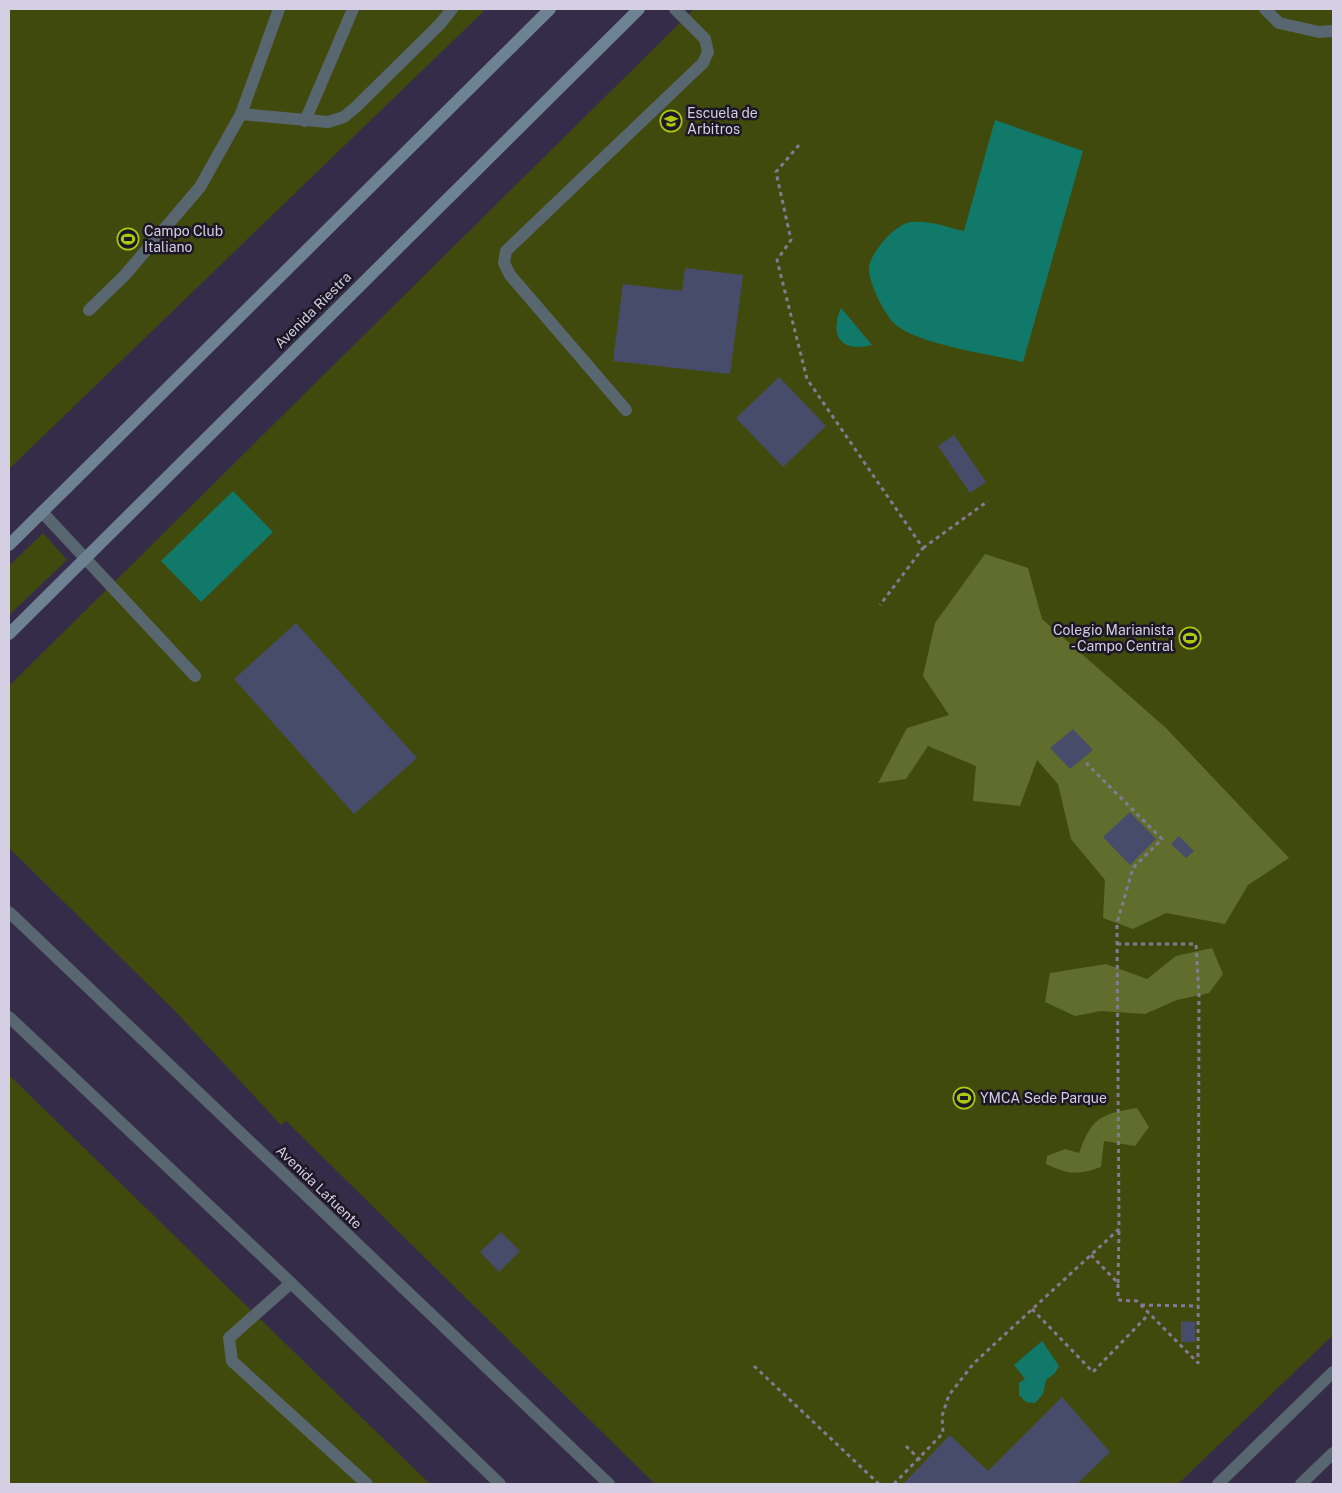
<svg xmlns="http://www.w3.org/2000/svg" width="1342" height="1493" font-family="'Public Sans',sans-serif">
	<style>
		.green { fill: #404a0d }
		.forest { fill: #616d2c }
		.water { fill: #107969 }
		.building { fill: #484c6b }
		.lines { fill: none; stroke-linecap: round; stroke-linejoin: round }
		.path { stroke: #827b93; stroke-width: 3; stroke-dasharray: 4 4; stroke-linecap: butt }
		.service { stroke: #586670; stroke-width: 12 }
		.tertiary { stroke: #586670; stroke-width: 12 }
		.secondary { stroke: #6d8393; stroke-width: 12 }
		.path-bridge { stroke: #827b93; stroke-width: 3; stroke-dasharray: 4 4; stroke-linecap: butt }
		.labels { text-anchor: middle; stroke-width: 5; stroke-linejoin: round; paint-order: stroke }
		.poi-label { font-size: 14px; fill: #d4cfe2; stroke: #1b1724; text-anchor: start }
		.street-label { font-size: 14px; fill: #d4cfe2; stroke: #1b1724 }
	</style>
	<rect width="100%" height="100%" fill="#352c49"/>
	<g class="green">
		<polygon points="9,9 486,9 9,469"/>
		<polygon points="694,9 1333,9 1333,1335 1178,1484 655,1484 286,1121 281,1125 175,1011 9,848 9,686"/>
		<polygon points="43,533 67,560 9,615 9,566"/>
		<polygon points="9,1075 430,1484 9,1484"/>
	</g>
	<g class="forest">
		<polygon points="985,554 1028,568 1042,619 1166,728 1289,858 1248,885 1225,924 1166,913 1133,929 1103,918 1105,880 1071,839 1058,784 1037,760 1020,806 973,801 976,766 928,746 906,779 878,783 907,728 949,715 923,676 935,623"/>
		<polygon points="1212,948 1223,974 1209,993 1177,1000 1145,1014 1101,1011 1075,1016 1045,1002 1050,973 1106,964 1147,979 1176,956"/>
		<path d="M1137 1108 1149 1127 1135 1146 1104 1141 1101 1167C1077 1175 1069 1175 1046 1164L1047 1156 1065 1149 1079 1153C1092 1117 1101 1114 1137 1108Z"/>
	</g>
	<g class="water">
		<path d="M995 120 1083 151 1023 362C993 355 918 344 896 325 885 316 868 282 869 267 871 256 879 247 886 238 893 231 901 224 911 222 930 220 946 227 964 231Z"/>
		<path d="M841 308 872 345C841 353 829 336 841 308Z"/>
		<polygon points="233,491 273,532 201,602 161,561"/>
		<polygon points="1042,1341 1059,1366 1055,1373 1046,1380 1043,1394 1035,1403 1026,1402 1019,1395 1019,1383 1025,1379 1014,1365"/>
	</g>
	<g class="building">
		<polygon points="685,268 743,275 730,374 613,361 623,284 682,291"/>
		<polygon points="779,377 826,426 783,467 736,418"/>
		<polygon points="954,435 986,482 970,493 938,446"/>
		<polygon points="296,623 417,758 354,814 234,679"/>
		<polygon points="1073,729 1093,750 1070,769 1050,748"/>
		<polygon points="1130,812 1156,839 1130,865 1103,837"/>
		<polygon points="1179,836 1194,851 1186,858 1171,844"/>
		<polygon points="501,1232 520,1251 499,1272 480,1252"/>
		<polygon points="1181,1321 1195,1322 1195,1342 1181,1342"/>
		<polygon points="1062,1397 1110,1452 1077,1484 903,1484 950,1435 988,1471"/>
	</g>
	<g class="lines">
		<g class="path">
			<polyline points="799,145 776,172 791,240 777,260 807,379 923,548 880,605"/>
			<polyline points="923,548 988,501"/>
			<polyline points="1117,944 1196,944 1199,995 1198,1364"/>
			<polyline points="1091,1255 1118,1283 1118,1300 1137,1301 1198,1363"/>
			<polyline points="1118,1283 1119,1230"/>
			<polyline points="1141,1305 1198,1306"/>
			<polyline points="1032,1309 1093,1372 1149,1314"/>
			<polyline points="754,1366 879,1484"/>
			<polyline points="894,1484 943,1433 942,1416 949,1395 974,1363 1119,1229 1117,923 1133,868 1162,839 1086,763"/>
		</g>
		<g class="service">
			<polyline points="279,9 241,114 328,122 344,117 357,106 440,24 452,9"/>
			<polyline points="1265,9 1279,23 1319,32 1333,31"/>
			<polyline points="305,121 353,9"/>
			<polyline points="89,310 125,275 200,187 241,114"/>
			<polyline points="626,410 510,275 504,263 506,251 703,63 708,52 705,39 675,9"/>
			<polyline points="42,512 195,676"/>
			<polyline points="291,1283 229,1338 232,1361 367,1484"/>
		</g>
		<g class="tertiary">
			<polyline points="9,912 609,1484"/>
			<polyline points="9,1017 291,1283 500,1484"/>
			<polyline points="1218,1484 1333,1372"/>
			<polyline points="1301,1484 1333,1453"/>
		</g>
		<g class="secondary">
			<polyline points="9,545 550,9"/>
			<polyline points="9,634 639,9"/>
		</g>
		<polyline class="path-bridge" points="906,1446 923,1463"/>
	</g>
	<defs>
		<g id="school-ring" transform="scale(1.125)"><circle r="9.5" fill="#1b1724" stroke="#adc610" stroke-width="1.5"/><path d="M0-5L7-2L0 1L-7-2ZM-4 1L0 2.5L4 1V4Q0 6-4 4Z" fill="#adc610"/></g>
		<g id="stadium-ring" transform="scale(1.125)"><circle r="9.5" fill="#1b1724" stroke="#adc610" stroke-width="1.5"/><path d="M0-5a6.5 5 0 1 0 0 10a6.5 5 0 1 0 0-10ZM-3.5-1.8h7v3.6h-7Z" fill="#adc610"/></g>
	</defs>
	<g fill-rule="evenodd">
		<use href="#school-ring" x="671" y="121"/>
		<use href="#stadium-ring" x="128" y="239"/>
		<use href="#stadium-ring" x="1190" y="638"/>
		<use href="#stadium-ring" x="964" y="1098"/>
	</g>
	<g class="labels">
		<g class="poi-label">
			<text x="687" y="118">Escuela de<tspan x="687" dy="16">Arbitros</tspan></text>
			<text x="144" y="236">Campo Club<tspan x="144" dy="16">Italiano</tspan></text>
			<text x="1174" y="635" text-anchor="end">Colegio Marianista<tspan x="1174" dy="16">- Campo Central</tspan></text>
			<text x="980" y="1103">YMCA Sede Parque</text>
		</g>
		<g class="street-label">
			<text transform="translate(313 310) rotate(-45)" y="5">Avenida Riestra</text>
			<text transform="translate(319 1187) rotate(44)" y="5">Avenida Lafuente</text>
		</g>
	</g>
	<rect width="1342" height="1493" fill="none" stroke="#d4cfe2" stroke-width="20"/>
</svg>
